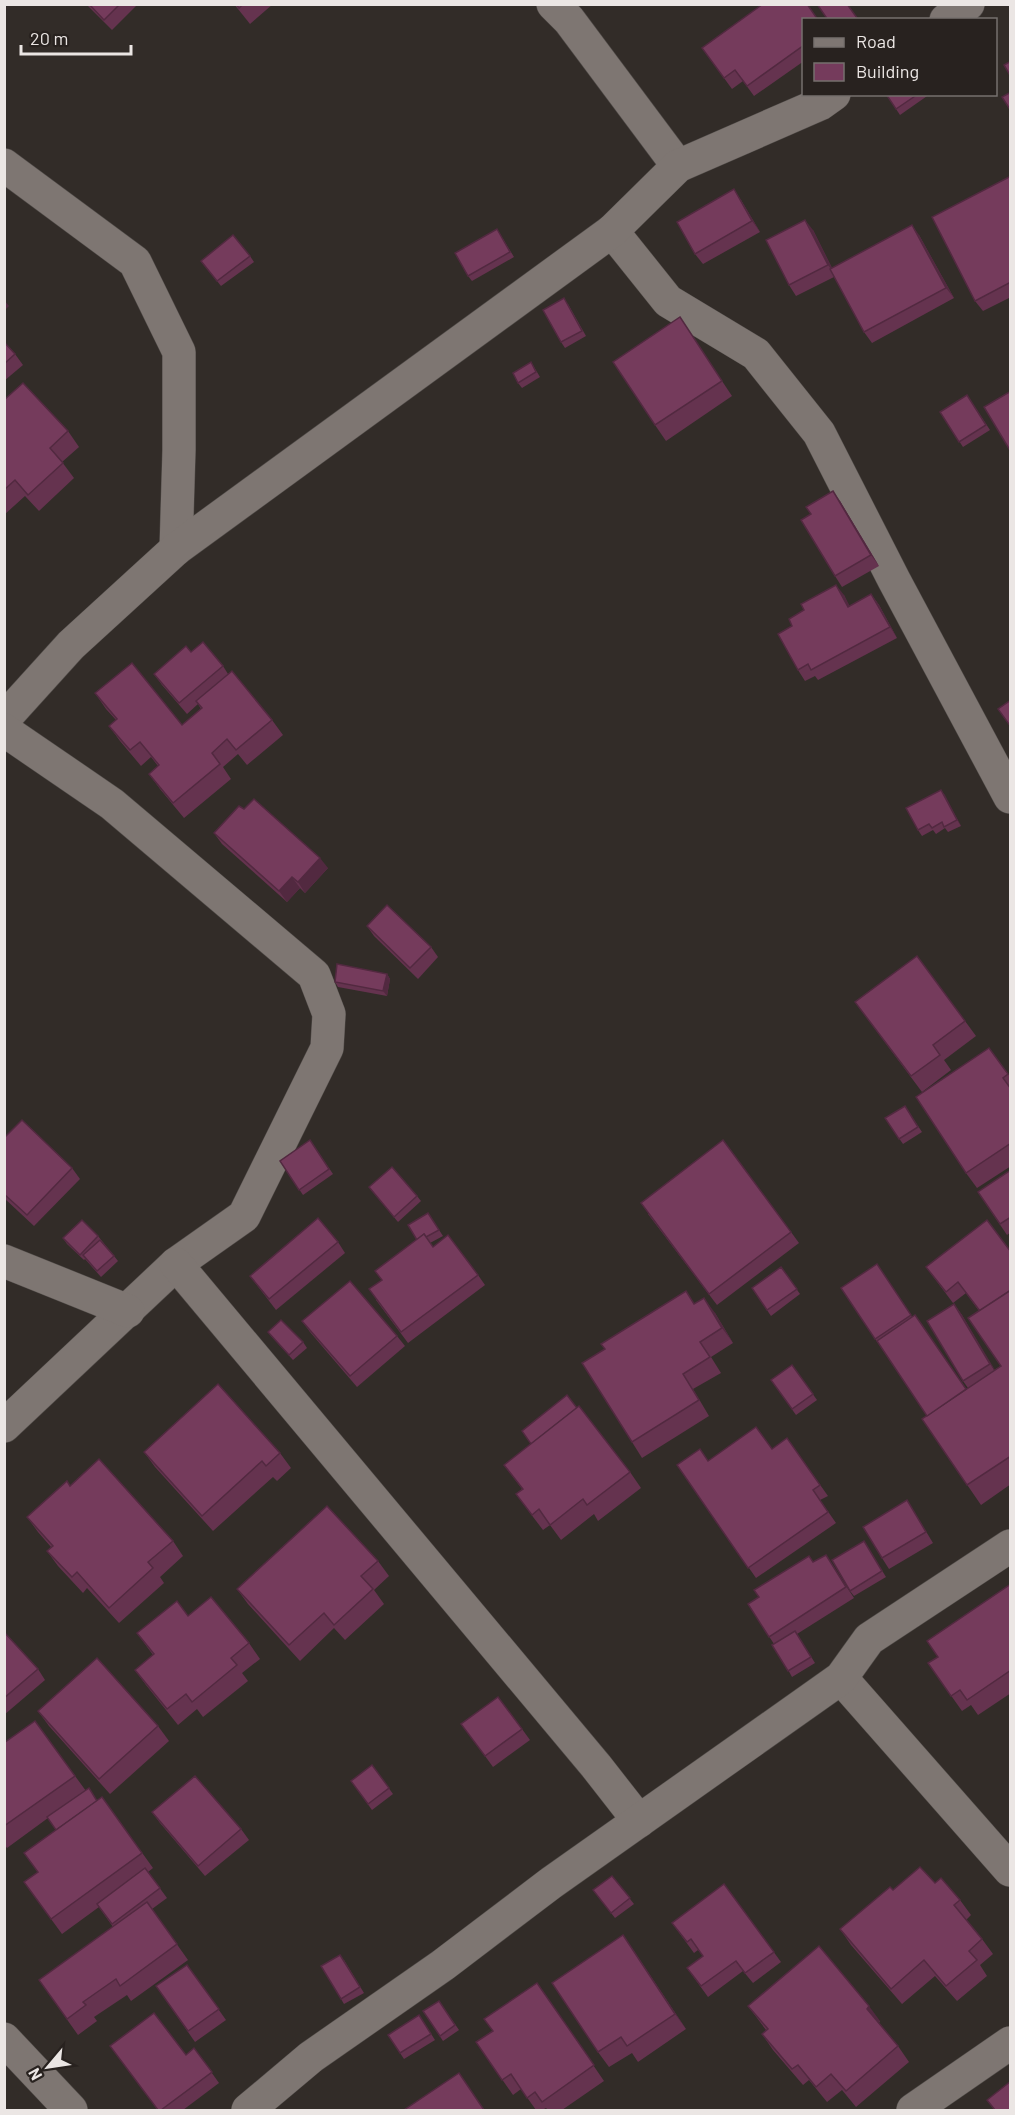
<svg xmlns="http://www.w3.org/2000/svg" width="1015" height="2115" font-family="Barlow,sans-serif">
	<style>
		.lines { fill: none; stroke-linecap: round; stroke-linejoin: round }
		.street-casing { stroke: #504b48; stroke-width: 34 }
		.street { stroke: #7e7672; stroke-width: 33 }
		.wall { fill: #65334f }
		.shaded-wall { fill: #522940 }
		.building { fill: #753b5c; stroke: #522940; stroke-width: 1.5 }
	</style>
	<rect width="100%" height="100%" fill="#322c28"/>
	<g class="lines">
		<g class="street-casing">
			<g id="street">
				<polyline points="553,4 569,20 678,166"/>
				<polyline points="946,20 968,4"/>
				<polyline points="4,165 135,262 179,352 179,450 176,549"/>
				<polyline points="612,231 668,301 756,354 819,433 894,580 1010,797"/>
				<polyline points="4,719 71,645 176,549 612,231 678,166 820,104 834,94"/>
				<polyline points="4,730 112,804 314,975 329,1014 327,1048 244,1216 176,1264 4,1426"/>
				<polyline points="4,1261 128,1311"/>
				<polyline points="176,1264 596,1766 639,1821"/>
				<polyline points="841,1678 1010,1870"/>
				<polyline points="4,2039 71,2110"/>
				<polyline points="248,2110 311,2057 443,1965 551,1883 841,1678 869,1639 1010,1546"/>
				<polyline points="913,2110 1010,2043"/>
			</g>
		</g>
		<use href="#street" class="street"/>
	</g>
	<g class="wall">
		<polygon points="86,4 138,4 112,30"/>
		<polygon points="234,4 273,4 250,24"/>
		<polygon points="804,20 804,61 754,96 743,81 732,89 702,48"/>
		<polygon points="886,94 930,94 900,115"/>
		<polygon points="1011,176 1011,297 983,311 975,301"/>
		<polygon points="741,200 760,232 703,264 695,254"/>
		<polygon points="497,229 514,257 472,281 468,276"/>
		<polygon points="813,230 832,268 919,235 954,298 872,343 864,332 834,277 796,296 789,285"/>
		<polygon points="250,256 254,262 221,286 205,266"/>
		<polygon points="568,304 586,336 565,348 561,342"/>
		<polygon points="690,333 732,396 666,441 655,425"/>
		<polygon points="4,342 15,354 23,365 4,381"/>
		<polygon points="531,362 540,377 522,388 518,383"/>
		<polygon points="967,395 990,430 963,447 940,412"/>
		<polygon points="4,400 68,431 79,447 62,462 74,478 39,511 25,496 4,515"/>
		<polygon points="840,501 879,566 842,587 835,576"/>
		<polygon points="871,594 879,605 897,638 818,680 815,676 805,681 798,670 844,595 849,606"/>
		<polygon points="191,652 223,666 228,674 272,720 283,735 247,765 238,754 223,767 231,779 184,818 160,789 149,774 158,766 151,757 141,766 120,741 109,726 116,720 106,709 95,693 182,725 201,709 198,704 187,714 162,685 154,674"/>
		<polygon points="941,790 961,826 948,832 945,828 936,834 933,830 922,836 918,830"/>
		<polygon points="214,833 328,868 305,893 300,888 287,902 222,844"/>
		<polygon points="367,926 431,947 438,957 418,979 374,936"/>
		<polygon points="387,974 390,979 387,996 338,987 335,982"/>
		<polygon points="855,1002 965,1021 976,1036 944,1060 951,1070 922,1092"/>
		<polygon points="989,1048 1011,1078 1011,1166 977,1188 966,1173"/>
		<polygon points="908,1111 922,1132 903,1144 885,1118"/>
		<polygon points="4,1138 72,1168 80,1179 34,1226 4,1198"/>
		<polygon points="310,1140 333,1174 303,1195 280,1161"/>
		<polygon points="1011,1170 1011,1232 1007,1235 978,1192"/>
		<polygon points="369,1187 417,1196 421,1201 398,1222"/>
		<polygon points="428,1213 443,1236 430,1243 433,1247 478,1275 485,1285 408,1343 376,1300 382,1280 375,1271 417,1240"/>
		<polygon points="648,1214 791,1232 799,1243 717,1305"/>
		<polygon points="98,1236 118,1261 101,1277 85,1259 84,1260 67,1244 63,1238"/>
		<polygon points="338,1242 345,1253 276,1310 250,1276"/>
		<polygon points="1011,1252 1011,1484 981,1505 922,1419 927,1416 841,1288 877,1264 912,1317 966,1389 968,1388 963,1381 954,1304 962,1315 994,1370 1001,1366 979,1311 966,1293 953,1303 926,1267"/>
		<polygon points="781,1267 800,1294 771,1316 752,1288"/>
		<polygon points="695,1303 715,1313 733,1343 711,1357 721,1373 693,1389 709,1416 642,1458 632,1442"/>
		<polygon points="302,1321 397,1336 405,1346 357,1387 310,1332"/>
		<polygon points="268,1332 303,1342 307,1348 293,1360 272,1337"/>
		<polygon points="792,1365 817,1400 796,1415 771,1380"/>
		<polygon points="577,1408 630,1472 641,1488 598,1521 594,1514 561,1540 550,1525 543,1530 527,1509 516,1494 522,1489 504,1465"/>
		<polygon points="787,1438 828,1496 820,1500 836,1523 756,1578 677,1465 708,1461 772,1449"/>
		<polygon points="144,1452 280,1453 291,1468 277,1481 273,1477 213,1531 155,1467"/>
		<polygon points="70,1486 173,1541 183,1556 160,1577 164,1583 119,1623 87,1588 83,1593 58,1566 47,1551 51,1547 38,1532 27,1517"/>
		<polygon points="907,1500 933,1543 889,1569 882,1558"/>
		<polygon points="864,1541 886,1577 854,1596 850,1591"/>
		<polygon points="826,1555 854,1598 797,1634 815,1663 792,1677 774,1644 748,1604"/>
		<polygon points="378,1561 389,1576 374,1590 384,1604 345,1640 334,1628 300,1661 248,1604 237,1589"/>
		<polygon points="1011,1584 1011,1693 978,1715 971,1705 962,1711 928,1663 938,1657"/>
		<polygon points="188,1616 249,1643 260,1659 242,1673 248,1681 203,1717 197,1709 178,1725 146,1685 135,1670 153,1655 137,1633"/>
		<polygon points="4,1632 38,1669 45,1680 4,1715"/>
		<polygon points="38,1711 158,1726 169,1741 110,1794 49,1726"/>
		<polygon points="35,1721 86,1791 97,1801 102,1797 153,1868 148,1872 167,1898 152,1909 188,1960 131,2001 127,1995 94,2017 97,2021 78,2035 39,1980 113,1927 99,1907 62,1934 24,1882 38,1872 56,1830 48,1818 7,1848 4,1844 4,1743"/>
		<polygon points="522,1729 530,1740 493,1767 469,1734"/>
		<polygon points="372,1765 393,1794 372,1810 351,1781"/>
		<polygon points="152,1812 241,1829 249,1840 205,1876 160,1823"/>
		<polygon points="612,1876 634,1904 615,1918 593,1890"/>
		<polygon points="935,1883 960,1900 971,1915 966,1920 982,1939 993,1954 980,1965 987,1976 957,2001 935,1976 902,2004 851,1945 840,1929 893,1890"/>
		<polygon points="724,1884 781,1962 753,1983 743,1971 708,1997 687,1968 703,1956 698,1950 694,1953 672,1923"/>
		<polygon points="623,1935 686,2029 638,2062 632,2053 609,2067 598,2052"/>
		<polygon points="344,1960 364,1993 344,2004 341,1999"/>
		<polygon points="187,1965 226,2020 195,2042 156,1986"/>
		<polygon points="537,1983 604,2081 562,2110 548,2110 546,2108 542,2110 536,2110 521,2089 513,2095 476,2042 492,2031"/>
		<polygon points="439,2001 459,2030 443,2041 423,2011"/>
		<polygon points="748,2006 880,2021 879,2023 898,2046 909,2062 856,2107 842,2090 827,2102 809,2080 803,2085 773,2050 762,2034 766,2030"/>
		<polygon points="419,2015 435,2040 404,2059 388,2035"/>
		<polygon points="194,2048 219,2083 183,2110 157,2110 186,2055"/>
	</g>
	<g class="shaded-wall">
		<polygon points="734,189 741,200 760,232 752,221"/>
		<polygon points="805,220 813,230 836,276 828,265"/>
		<polygon points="912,225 919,235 954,298 946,288"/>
		<polygon points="4,300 9,306 4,311"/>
		<polygon points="833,491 840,501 879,566 871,555"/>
		<polygon points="836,585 844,595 856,618 848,607"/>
		<polygon points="871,594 879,605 897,638 890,627"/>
		<polygon points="941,790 945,795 961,826 957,820"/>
		<polygon points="320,858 328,868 305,893 298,882"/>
		<polygon points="292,877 300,888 287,902 279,891"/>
		<polygon points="387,974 390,979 387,996 383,991"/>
		<polygon points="704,1298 715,1313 733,1343 722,1328"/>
		<polygon points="954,1304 962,1315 998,1375 990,1364"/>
		<polygon points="623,1935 634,1951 686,2029 675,2014"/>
		<polygon points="869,2006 880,2021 877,2024 867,2009"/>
	</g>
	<g class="building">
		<polygon points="89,4 120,4 104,20"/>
		<polygon points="236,4 243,4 239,8"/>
		<polygon points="763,4 807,4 818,20 804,20 804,45 747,86 735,70 724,78 702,48"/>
		<polygon points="817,4 847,4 857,18 855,20 828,20"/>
		<polygon points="1011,61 1011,77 1004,65"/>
		<polygon points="1011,92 1011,111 1002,97"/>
		<polygon points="886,94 918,94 896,109"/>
		<polygon points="1011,176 1011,282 975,301 932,217"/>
		<polygon points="734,189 752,221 695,254 677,222"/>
		<polygon points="805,220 828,265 789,285 766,240"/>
		<polygon points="912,225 946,288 864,332 830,269"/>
		<polygon points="497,229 510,252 468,276 455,253"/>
		<polygon points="233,235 250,256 217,281 201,261"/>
		<polygon points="564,298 582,331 561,342 543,310"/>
		<polygon points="680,317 722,381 655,425 613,362"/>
		<polygon points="4,342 15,354 4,364"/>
		<polygon points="531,362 536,372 518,383 513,373"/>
		<polygon points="23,383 68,431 50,448 63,463 28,495 15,480 4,490 4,400"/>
		<polygon points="1011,391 1011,452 984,407"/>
		<polygon points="967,395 986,425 959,442 940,412"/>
		<polygon points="833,491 871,555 835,576 801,520 811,514 806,507"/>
		<polygon points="836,585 848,607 871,594 890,627 811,670 808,664 798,670 778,634 792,626 789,619 804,610 801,604"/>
		<polygon points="203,642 223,666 179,703 154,674 186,646 191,652"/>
		<polygon points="132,663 182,725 202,708 196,701 232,671 272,720 236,750 227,739 212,753 220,764 173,803 149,774 159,765 140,742 130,750 109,726 117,719 95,693"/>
		<polygon points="1011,700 1011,727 998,709"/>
		<polygon points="941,790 957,820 944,827 942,822 932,828 929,824 918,830 906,808"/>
		<polygon points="254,799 320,858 298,882 292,877 279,891 214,833 239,806 244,809"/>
		<polygon points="387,905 431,947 410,968 367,926"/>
		<polygon points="917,956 965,1021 933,1045 940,1055 911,1076 855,1002"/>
		<polygon points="337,964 387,974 383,991 335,982"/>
		<polygon points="989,1048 1008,1074 1003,1078 1011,1089 1011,1143 966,1173 916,1097"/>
		<polygon points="905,1106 918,1127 899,1139 885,1118"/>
		<polygon points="22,1120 72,1168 27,1215 4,1194 4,1138"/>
		<polygon points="310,1140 329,1169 299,1190 280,1161"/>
		<polygon points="723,1140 791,1232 709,1294 641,1203"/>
		<polygon points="392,1167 417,1196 394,1217 369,1187"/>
		<polygon points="1011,1170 1011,1217 1000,1224 978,1192"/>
		<polygon points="428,1213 439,1230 426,1237 424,1234 417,1240 408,1225"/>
		<polygon points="318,1218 338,1242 269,1299 250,1276"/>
		<polygon points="82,1220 98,1236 80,1255 63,1238"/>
		<polygon points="987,1220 1011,1252 1011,1290 980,1311 958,1282 946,1292 926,1267"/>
		<polygon points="424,1234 433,1247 448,1235 478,1275 401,1332 369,1289 382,1280 375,1271"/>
		<polygon points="100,1240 114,1256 97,1271 83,1255"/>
		<polygon points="877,1264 911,1315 875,1339 841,1288"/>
		<polygon points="781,1267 797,1289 767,1310 752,1288"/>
		<polygon points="350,1281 397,1336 350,1376 302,1321"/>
		<polygon points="1011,1290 1011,1456 967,1485 922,1419 1001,1366 968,1318"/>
		<polygon points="686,1291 694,1304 704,1298 722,1328 700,1342 710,1357 683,1374 699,1400 632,1442 582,1363 605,1349 601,1344"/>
		<polygon points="954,1304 990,1364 963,1381 927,1321"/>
		<polygon points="915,1315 966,1389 927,1416 877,1341"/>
		<polygon points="281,1320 303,1342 289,1355 268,1332"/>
		<polygon points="792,1365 813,1394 792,1409 771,1380"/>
		<polygon points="218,1384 280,1453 266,1466 262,1461 202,1516 144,1452"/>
		<polygon points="567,1395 577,1408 531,1444 522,1431"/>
		<polygon points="579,1406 630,1472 587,1505 583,1499 550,1525 539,1509 532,1515 516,1494 523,1489 504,1465"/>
		<polygon points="756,1427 772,1449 787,1438 820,1485 813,1490 828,1512 748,1568 677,1465 700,1449 708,1461"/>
		<polygon points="99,1459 173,1541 148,1562 153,1568 109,1608 77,1572 72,1577 47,1551 53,1546 27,1517 67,1481 70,1486"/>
		<polygon points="907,1500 926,1532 882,1558 863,1527"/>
		<polygon points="327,1506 378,1561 361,1576 373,1589 334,1625 324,1613 289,1645 237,1589"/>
		<polygon points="864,1541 882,1571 850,1591 832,1560"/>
		<polygon points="826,1555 846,1587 769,1637 748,1604 759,1597 754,1590 809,1556 813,1562"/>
		<polygon points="1011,1584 1011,1670 967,1700 960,1690 951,1696 928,1663 938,1657 927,1641"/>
		<polygon points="211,1597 249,1643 231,1658 237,1665 192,1702 186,1694 167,1709 135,1670 154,1654 137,1633 177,1601 188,1616"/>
		<polygon points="795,1631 811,1657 788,1671 772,1645"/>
		<polygon points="4,1632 38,1669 4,1698"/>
		<polygon points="97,1658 158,1726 99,1779 38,1711"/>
		<polygon points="498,1697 522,1729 485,1756 461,1724"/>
		<polygon points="35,1721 75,1776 4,1826 4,1743"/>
		<polygon points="372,1765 389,1788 368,1804 351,1781"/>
		<polygon points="195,1776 241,1829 198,1866 152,1812"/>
		<polygon points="89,1788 97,1801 56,1830 47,1817"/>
		<polygon points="102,1797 142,1853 51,1919 24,1882 38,1872 24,1853"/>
		<polygon points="920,1867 935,1883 941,1878 960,1900 954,1905 982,1939 969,1951 977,1960 946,1986 924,1960 891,1989 840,1929 890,1887 893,1890"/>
		<polygon points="145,1868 160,1888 112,1924 97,1904"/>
		<polygon points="612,1876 630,1898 611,1913 593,1890"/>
		<polygon points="724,1884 774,1952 745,1973 736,1961 701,1986 687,1968 703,1956 691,1939 687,1942 672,1923"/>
		<polygon points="147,1902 177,1944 120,1986 116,1979 83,2002 86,2005 67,2019 39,1980"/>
		<polygon points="623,1935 675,2014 627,2046 621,2037 598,2052 552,1983"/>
		<polygon points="819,1946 869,2006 867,2009 898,2046 846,2091 831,2074 816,2087 798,2065 792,2069 762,2034 768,2029 748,2006"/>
		<polygon points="340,1955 360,1987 341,1999 321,1966"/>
		<polygon points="187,1965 219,2009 188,2031 156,1986"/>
		<polygon points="537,1983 594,2065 542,2102 535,2092 527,2098 511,2074 502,2080 476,2042 493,2031 484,2019"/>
		<polygon points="439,2001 455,2025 440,2036 423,2011"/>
		<polygon points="154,2013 186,2055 194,2048 212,2072 161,2110 158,2110 110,2046"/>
		<polygon points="419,2015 431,2034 400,2053 388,2035"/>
		<polygon points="459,2073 484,2110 404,2110"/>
		<polygon points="1011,2081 1011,2110 995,2110 987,2100"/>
	</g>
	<rect width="1015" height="2115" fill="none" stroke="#ebe6e4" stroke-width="12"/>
	<rect x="802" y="18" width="195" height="78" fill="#28221f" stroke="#76706e" stroke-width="1.5"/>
	<rect x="814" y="38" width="30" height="9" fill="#7e7672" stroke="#76706e" stroke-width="1.5"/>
	<text x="856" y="48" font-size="18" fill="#ebe6e4">Road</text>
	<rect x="814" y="63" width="30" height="18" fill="#753b5c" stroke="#76706e" stroke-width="1.5"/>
	<text x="856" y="78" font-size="18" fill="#ebe6e4">Building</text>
	<g transform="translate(48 2067) rotate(241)" stroke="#28221f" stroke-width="4.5" paint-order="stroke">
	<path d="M0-4.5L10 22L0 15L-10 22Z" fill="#ebe6e4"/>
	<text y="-9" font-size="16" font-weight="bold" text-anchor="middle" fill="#ebe6e4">N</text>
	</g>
	<path d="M21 45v9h110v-9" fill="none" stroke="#ebe6e4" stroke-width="3"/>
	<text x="30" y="45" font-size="18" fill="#ebe6e4" stroke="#28221f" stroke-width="4.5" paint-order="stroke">20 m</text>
</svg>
